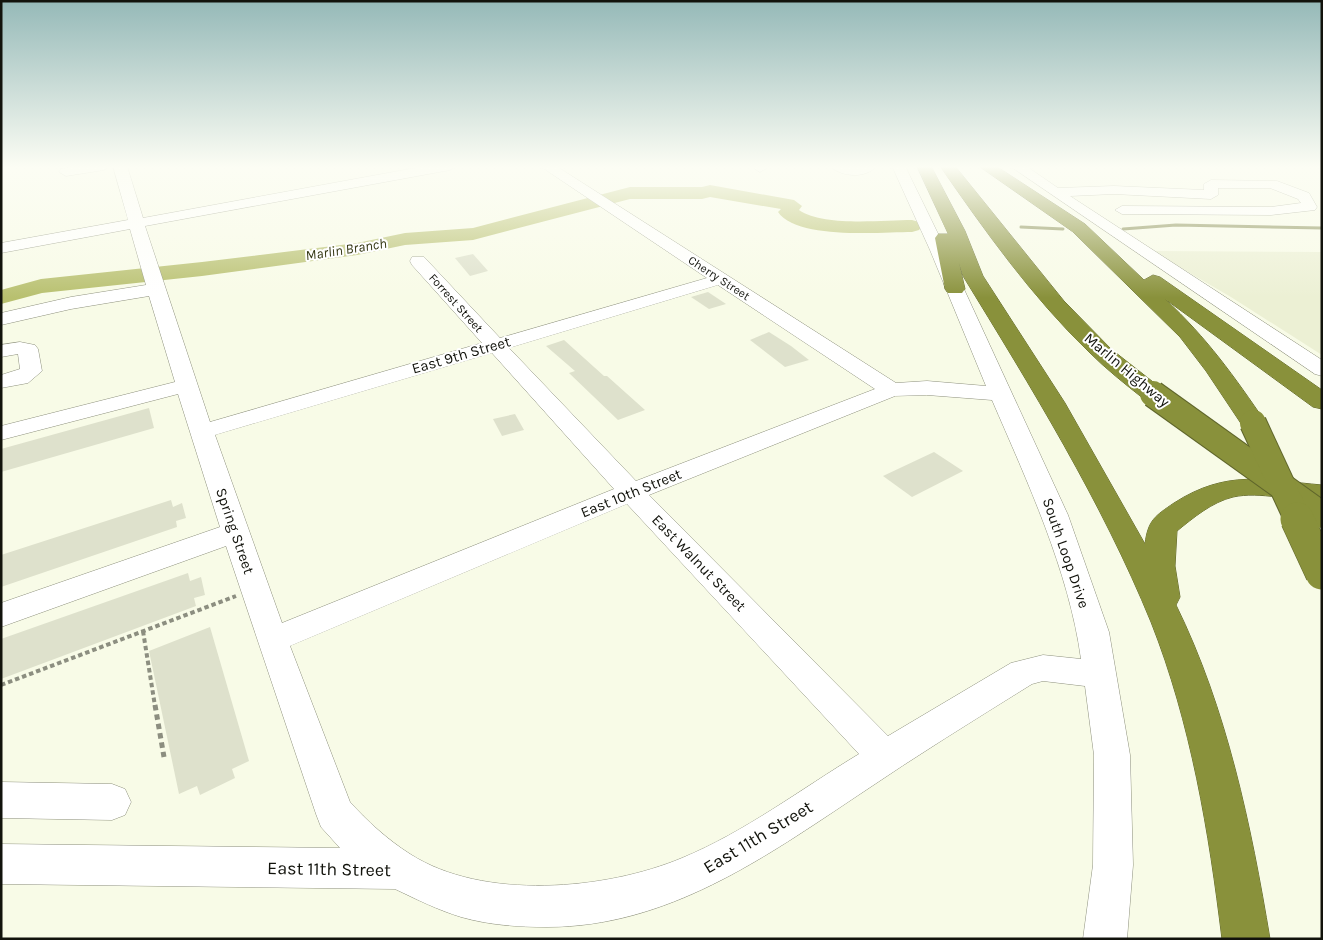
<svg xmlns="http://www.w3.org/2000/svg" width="1323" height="940" font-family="Karla,sans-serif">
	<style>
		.built { fill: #ecf0d4 }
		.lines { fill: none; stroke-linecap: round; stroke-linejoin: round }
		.stream { stroke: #868c51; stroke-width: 3 }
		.river { fill: #b8c06f; fill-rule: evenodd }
		.building { fill: #dee1cc }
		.minor-casing { stroke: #8e917e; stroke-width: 1 }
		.highway-casing { stroke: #5f652b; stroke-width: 1 }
		.path-far1 { stroke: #8c8e80; stroke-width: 4; stroke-dasharray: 4.5 3; stroke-linecap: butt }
		.path { stroke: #8c8e80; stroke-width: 5; stroke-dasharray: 5.5 4; stroke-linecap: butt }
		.minor { fill: #fff; fill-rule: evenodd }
		.highway { fill: #89913b; fill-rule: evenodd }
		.highway-bridge-far1-casing { stroke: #5f652b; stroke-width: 28; stroke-linecap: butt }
		.highway-bridge-casing { stroke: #5f652b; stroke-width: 34; stroke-linecap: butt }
		.highway-bridge-far1 { stroke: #89913b; stroke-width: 26 }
		.highway-bridge { stroke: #89913b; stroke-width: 33 }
		.labels { text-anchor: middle; stroke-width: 4; stroke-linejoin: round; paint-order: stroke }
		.far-street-label { font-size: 12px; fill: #12130c; stroke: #fff }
		.far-water-label { font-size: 14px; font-style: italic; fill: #323511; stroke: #fff }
		.street-label { font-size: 15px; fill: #12130c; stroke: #fff }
		.near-street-label { font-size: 18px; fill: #12130c; stroke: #fff }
	</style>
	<rect width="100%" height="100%" fill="#f8fbe7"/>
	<polygon class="built" points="1152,251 1322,252 1322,355 1231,297"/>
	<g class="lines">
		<g class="stream">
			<polyline points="1021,227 1063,229"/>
			<polyline points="1123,229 1176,225 1322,228"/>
		</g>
		<path class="river" d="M710 185 794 200 802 206 799 210C824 227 882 220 912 220L919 222 922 226 919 230 912 232C881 232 797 240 778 212L781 209 710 197 702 199H630L473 240 405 245 357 255 202 276 42 293 1 304V290L41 279 202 262 357 243 405 233 473 228 630 187H702Z"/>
	</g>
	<g class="building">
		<polygon points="473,254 488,271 470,276 455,258"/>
		<polygon points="708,292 726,304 709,309 691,297"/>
		<polygon points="769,332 791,346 809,360 785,367 750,340"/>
		<polygon points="564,340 604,376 607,376 645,410 618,420 569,373 575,371 546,346"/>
		<polygon points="149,408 154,428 1,472 1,449"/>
		<polygon points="515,414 524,430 502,436 493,419"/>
		<polygon points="934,452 963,471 912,497 883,476"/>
		<polygon points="171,500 173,507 182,503 186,518 176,521 177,527 1,587 1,555"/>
		<polygon points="188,573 190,581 201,577 205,595 194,598 196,606 1,679 1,639"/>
		<polygon points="210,627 249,761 232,769 235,778 200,795 197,786 179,794 149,651"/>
	</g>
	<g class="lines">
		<g class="minor-casing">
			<g id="minor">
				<polygon points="76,166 110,166 104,170 66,176 59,172 61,169"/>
				<path d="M113 166H127L143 218 426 166H456L450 170 145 226 210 422 482 343 412 265 410 261 412 257H424L500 338 707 278 540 166H556L896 383 927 381 986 386 930 250 892 166H905L946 250 1068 515 1109 632 1130 755 1133 865 1127 939H1083L1093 865 1094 755 1085 686 1043 681 1032 684C974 720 916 756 860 794 764 858 667 927 547 927 518 927 489 925 461 917 438 910 416 899 395 889L1 884V844L340 848 321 827 316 814 226 546 1 627V603L220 527 178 394 1 440V426L175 382 149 296 71 309 1 325V313L71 297 146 285 130 229 1 253V243L128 220ZM718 285 875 389 636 481 509 348ZM492 353 614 489 282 623 215 435ZM927 395 992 400C1027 481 1069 571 1081 659L1043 655 1011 663 888 736 649 495 895 396ZM627 504 859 754C801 789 745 832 682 858 606 890 483 901 410 854 388 840 367 821 350 802L290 646Z"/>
				<polygon points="751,166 766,166 767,168 760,172"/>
				<path d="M830 166H876C867 179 840 177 830 166Z"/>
				<polygon points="1010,166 1026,166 1058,188 1114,186 1204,190 1204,184 1211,180 1277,181 1309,193 1317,207 1315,210 1271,215 1122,214 1115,210 1122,206 1271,207 1301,203 1298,199 1270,188 1218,188 1218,195 1211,199 1114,194 1070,196 1322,360 1322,376 1315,374"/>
				<polygon points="20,342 35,345 38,349 42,371 28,383 1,388 1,375 20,369 18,354 1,357 1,345"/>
				<polygon points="1,782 112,784 125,789 131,802 125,815 112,820 1,818"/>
			</g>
		</g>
		<g class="highway-casing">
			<g id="highway">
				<path d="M917 166H931L965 231 983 276 1065 403 1145 544C1148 520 1155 516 1174 503 1227 469 1264 480 1322 485V503C1294 501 1260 491 1233 497 1212 502 1193 518 1177 531L1175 566 1180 597 1176 605C1227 709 1251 825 1270 939H1222C1209 832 1191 723 1151 622 1102 502 1031 387 963 276L959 263 965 289 962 293H948L945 289 935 238 938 234H948Z"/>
				<path d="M940 166H955L1064 301 1111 349 1162 389 1165 394 1162 399 1153 401 1144 399C1125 384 1106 369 1089 352 1032 297 985 231 940 166Z"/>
				<path d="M979 166H996L1085 224 1144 280 1153 275 1160 277 1322 390V409L1313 407 1165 299C1207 338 1234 376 1266 423L1262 428 1253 431 1244 428 1206 371 1180 337 1073 232Z"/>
			</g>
		</g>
		<g class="path-far1">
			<polyline points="143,631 155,706"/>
			<polyline points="1,685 236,596"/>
		</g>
		<polyline class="path" points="155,705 164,757"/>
		<use href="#minor" class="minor"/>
		<use href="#highway" class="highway"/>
		<g class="highway-bridge-far1-casing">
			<g id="highway-bridge-far1">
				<polyline points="1153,394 1322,515"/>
				<polyline points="1253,423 1298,520"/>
			</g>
		</g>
		<g class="highway-bridge-casing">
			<polyline id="highway-bridge" points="1297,519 1322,573"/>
		</g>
		<use href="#highway-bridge-far1" class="highway-bridge-far1"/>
		<use href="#highway-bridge" class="highway-bridge"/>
	</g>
	<linearGradient id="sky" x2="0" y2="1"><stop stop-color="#95b9b8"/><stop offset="0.56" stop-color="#fcfdf4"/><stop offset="1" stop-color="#fcfdf4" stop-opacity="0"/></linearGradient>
	<rect width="1323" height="298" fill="url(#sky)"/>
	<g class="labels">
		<g class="far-street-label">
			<text transform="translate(719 278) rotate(33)" y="4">Cherry Street</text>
			<text transform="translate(456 303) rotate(48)" y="4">Forrest Street</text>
		</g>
		<g class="far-water-label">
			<text transform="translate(346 249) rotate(-9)" y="5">Marlin Branch</text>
		</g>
		<g class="street-label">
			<text transform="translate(461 355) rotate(-16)" y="5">East 9th Street</text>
			<text transform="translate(1127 370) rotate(40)" y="5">Marlin Highway</text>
			<text transform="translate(631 493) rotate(-22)" y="5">East 10th Street</text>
			<text transform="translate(235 531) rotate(71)" y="5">Spring Street</text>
			<text transform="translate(1066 553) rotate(71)" y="5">South Loop Drive</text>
			<text transform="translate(699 563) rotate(46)" y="5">East Walnut Street</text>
		</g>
		<g class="near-street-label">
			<text transform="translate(758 837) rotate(-31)" y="6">East 11th Street</text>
			<text transform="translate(329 869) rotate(1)" y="6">East 11th Street</text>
		</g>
	</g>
	<rect width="1323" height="940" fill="none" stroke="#12130c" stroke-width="5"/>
</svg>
